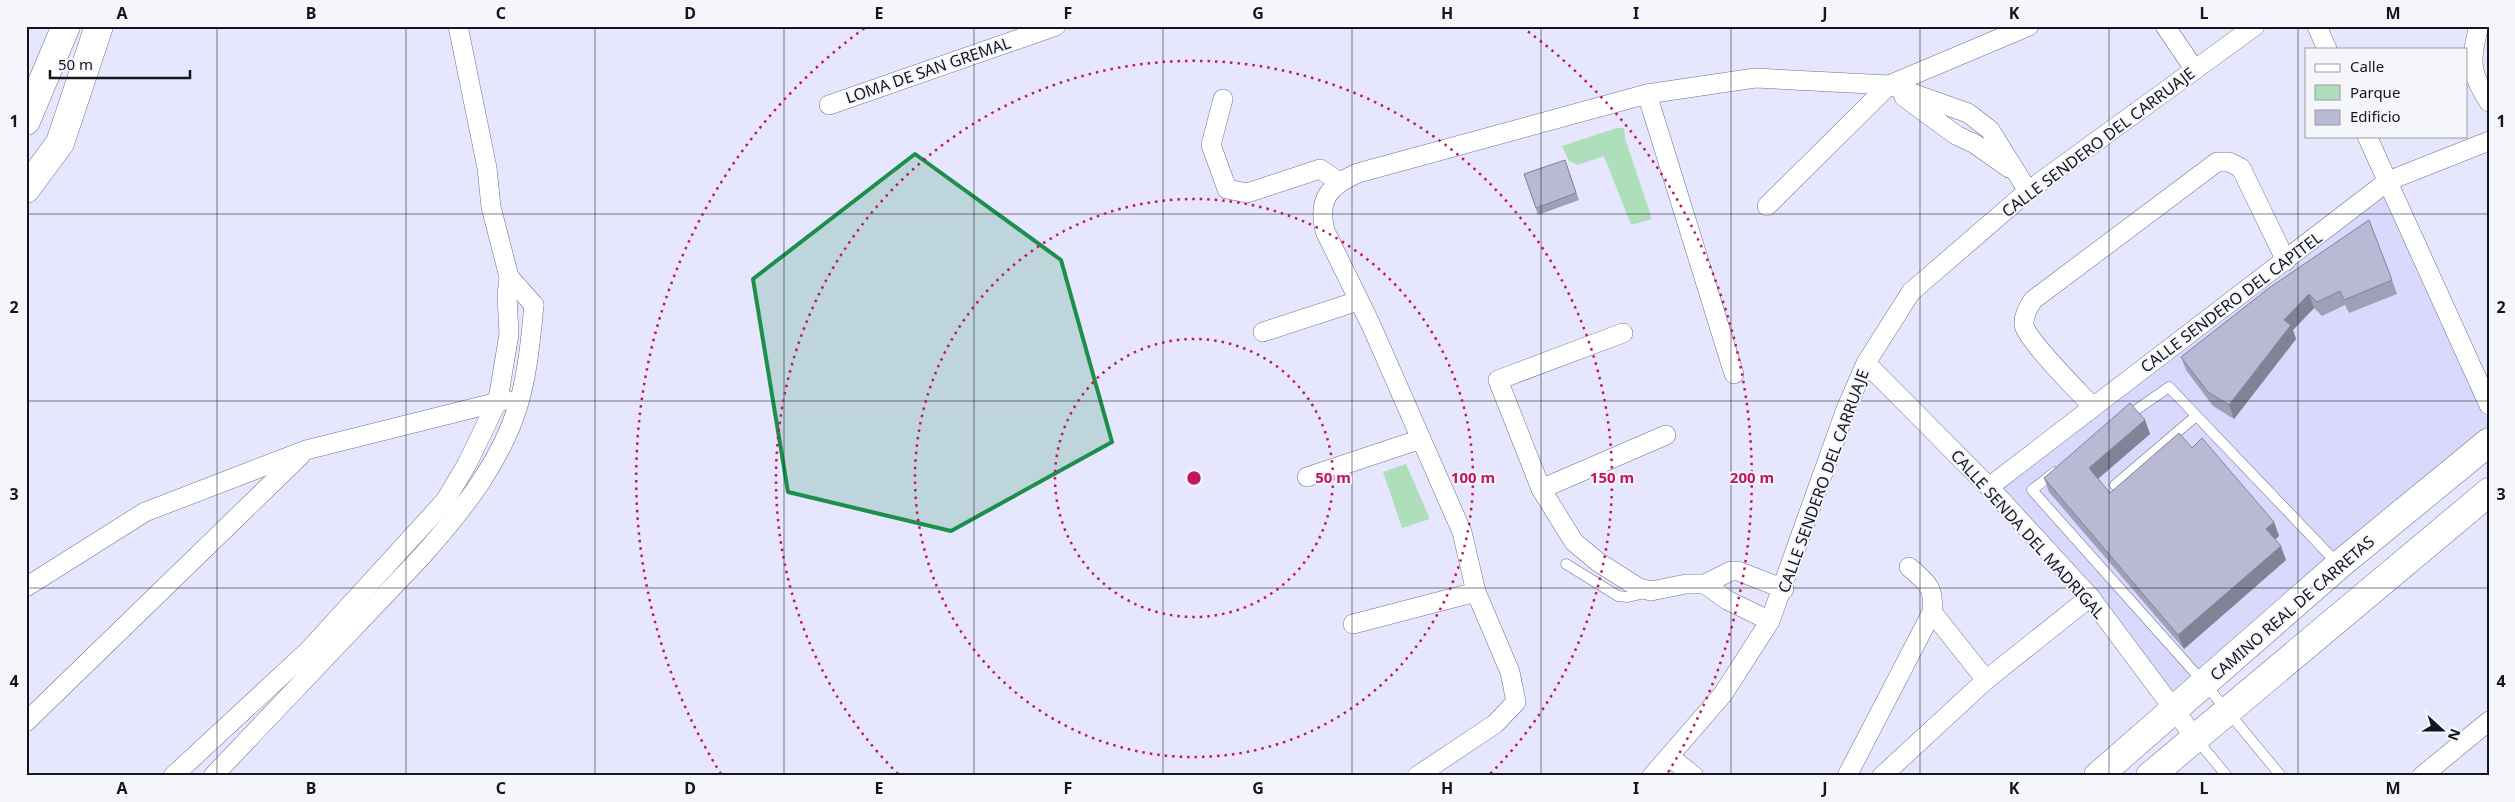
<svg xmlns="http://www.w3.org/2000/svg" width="2515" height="802" font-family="'Noto Sans',sans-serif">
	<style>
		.built { fill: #d9d9fe }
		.green { fill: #afdfba }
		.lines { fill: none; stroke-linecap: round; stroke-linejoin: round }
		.lane-casing { stroke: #70708a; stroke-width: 11 }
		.street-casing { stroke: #70708a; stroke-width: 20 }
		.secondary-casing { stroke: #70708a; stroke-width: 29 }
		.lane { stroke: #fff; stroke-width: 10 }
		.street { stroke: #fff; stroke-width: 19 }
		.secondary { stroke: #fff; stroke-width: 28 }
		.wall { fill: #9f9fb8 }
		.shaded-wall { fill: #828296 }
		.building { fill: #b9b9d6; stroke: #828296 }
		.marked { fill: #1c904a; fill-opacity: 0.2; stroke: #1c904a; stroke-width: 4; stroke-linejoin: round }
		.grid { fill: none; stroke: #15151f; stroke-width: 1; stroke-opacity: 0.55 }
		.ring { fill: none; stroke: #c2185b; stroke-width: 2.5; stroke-dasharray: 2.5 5 }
		.labels { text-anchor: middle; stroke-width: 4; stroke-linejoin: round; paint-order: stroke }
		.street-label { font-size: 16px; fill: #15151f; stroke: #f5f6fc }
		.centre { fill: #c2185b; stroke: #f5f6fc; stroke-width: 2.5 }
		.ring-label { font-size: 15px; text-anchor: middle; font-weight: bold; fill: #c2185b; stroke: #f5f6fc; stroke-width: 4; stroke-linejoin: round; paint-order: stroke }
		.neatline { fill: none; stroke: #15151f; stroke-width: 2 }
		.grid-label { font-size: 16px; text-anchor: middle; font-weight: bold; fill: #15151f }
	</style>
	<rect width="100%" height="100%" fill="#e6e6ff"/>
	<polygon class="built" points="2388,181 2489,405 2489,442 2173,709 1989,487"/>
	<g class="green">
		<polygon points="1617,128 1624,128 1625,138 1652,219 1631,225 1604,156 1578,165 1569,161 1562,146"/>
		<polygon points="1406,464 1430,519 1402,528 1383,472"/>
	</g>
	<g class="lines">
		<g class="lane-casing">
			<g id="lane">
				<polyline points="2126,417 2169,387 2338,564"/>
				<polyline points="2055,472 2032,490 2205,684 2281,776"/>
				<polyline points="2115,485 2196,416"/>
				<polyline points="1566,564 1618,596 1628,597 1645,593"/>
				<polyline points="2197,740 2227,776"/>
			</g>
		</g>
		<g class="street-casing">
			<g id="street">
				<polyline points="2165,26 2195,70"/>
				<polyline points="2317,26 2327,49"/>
				<path d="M2481 26 2478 29C2470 62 2470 73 2489 102"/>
				<polyline points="1647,94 1734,374"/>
				<polyline points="1904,97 1956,135 1975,144 2009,168"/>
				<polyline points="1223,99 1211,145 1227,189 1247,193 1320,169 1338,181"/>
				<polyline points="829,105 1056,26"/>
				<polyline points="2367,136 2489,405"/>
				<polyline points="1767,206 1889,85 2029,26"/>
				<polyline points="509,277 534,305"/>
				<polyline points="1263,332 1358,301"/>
				<polyline points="1623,333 1498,380 1541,489 1574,542 1598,562 1639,588 1651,591 1686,584 1705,584 1731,571 1738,571 1784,589"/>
				<polyline points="1866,363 1989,487 2090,597 2196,739"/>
				<path d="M2092 406C2079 392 2027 340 2024 325 2023 316 2029 306 2033 300L2217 162H2229L2241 168 2286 261"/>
				<polyline points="1307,477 1421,439"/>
				<polyline points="1989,487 2388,181 2489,141"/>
				<polyline points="1541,489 1666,435"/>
				<polyline points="1705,584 1727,600 1770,621"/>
				<polyline points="26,587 145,512 306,450 506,400"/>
				<polyline points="1932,612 1986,680"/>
				<polyline points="1353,624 1476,592"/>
				<polyline points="26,722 300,456"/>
				<polyline points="1670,757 1694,776"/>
				<polyline points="173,776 309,650 445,501 467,464 498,400 509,334 507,296 509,277 491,207 487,168 458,26"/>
				<path d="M213 776 422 556C463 510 503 460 520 399 528 369 531 336 534 305"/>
				<path d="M1417 776 1495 724 1516 702 1510 672 1476 592 1462 532 1371 325 1325 231C1317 199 1330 185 1358 173L1647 94 1755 78 1889 85 1968 113 1990 130 2028 191"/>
				<polyline points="1652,776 1723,694 1770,621 1846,409 1866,363 1911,292 2028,191 2255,26"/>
				<path d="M1847 776 1932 612C1935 587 1926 582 1909 567"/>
				<polyline points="1882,776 1986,680 2090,597"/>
				<polyline points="2422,776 2489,721"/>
			</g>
		</g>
		<g class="secondary-casing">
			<g id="secondary">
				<polyline points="26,121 66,26"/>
				<polyline points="26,189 60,143 99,26"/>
				<polyline points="2098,776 2339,565 2489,442"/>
				<polyline points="2150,776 2489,492"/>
			</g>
		</g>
		<use href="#lane" class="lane"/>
		<use href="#street" class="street"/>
		<use href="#secondary" class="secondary"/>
	</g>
	<g class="wall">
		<polygon points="1565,160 1579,200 1538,215 1524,174"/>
		<polygon points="2392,280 2397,294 2349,313 2345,305 2322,316 2314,308 2293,330 2296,339 2234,419 2213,406 2186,370 2181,357 2269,288"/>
		<polygon points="2145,420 2150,434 2098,479 2110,493 2192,448 2274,522 2279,536 2275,539 2286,560 2184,649 2049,492 2044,478"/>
	</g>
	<g class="shaded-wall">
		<polygon points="2309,294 2314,308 2293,330 2296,339 2234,419 2229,405 2284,320"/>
		<polygon points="2145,420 2150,434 2094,482 2089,468"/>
		<polygon points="2274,522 2279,536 2271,543 2266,529"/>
		<polygon points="2281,546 2286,560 2184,649 2178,635"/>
	</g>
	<g class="building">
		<polygon points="1565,160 1576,193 1536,208 1524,174"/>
		<polygon points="2369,220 2392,280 2344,300 2340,291 2317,302 2309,294 2284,320 2291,325 2229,405 2208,392 2181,357 2269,288"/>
		<polygon points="2130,403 2145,420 2089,468 2110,493 2179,433 2192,448 2202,438 2274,522 2266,529 2281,546 2178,635 2044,478"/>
	</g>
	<path class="marked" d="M915 154 1061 260 1112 442 951 531 788 492 753 279Z"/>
	<path class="grid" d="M217 26V776M406 26V776M595 26V776M784 26V776M974 26V776M1163 26V776M1352 26V776M1541 26V776M1731 26V776M1920 26V776M2109 26V776M2298 26V776M26 214H2489M26 401H2489M26 588H2489"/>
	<g class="ring">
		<circle cx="1194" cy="478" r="139"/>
		<circle cx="1194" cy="478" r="279"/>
		<path d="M898 774A418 418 0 1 1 1490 774"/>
		<path d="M721 774A558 558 0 0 1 866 27M1522 27A558 558 0 0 1 1667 774"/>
	</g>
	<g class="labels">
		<g class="street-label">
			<text transform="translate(928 70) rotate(-19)" y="6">LOMA DE SAN GREMAL</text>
			<text transform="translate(2098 142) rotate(-37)" y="6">CALLE SENDERO DEL CARRUAJE</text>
			<text transform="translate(2231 302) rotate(-37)" y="6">CALLE SENDERO DEL CAPITEL</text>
			<text transform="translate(1823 481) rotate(-70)" y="6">CALLE SENDERO DEL CARRUAJE</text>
			<text transform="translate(2028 534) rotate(48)" y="6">CALLE SENDA DEL MADRIGAL</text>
			<text transform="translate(2292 608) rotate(-41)" y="6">CAMINO REAL DE CARRETAS</text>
		</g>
	</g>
	<circle cx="1194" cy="478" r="8" class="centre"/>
	<g class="ring-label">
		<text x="1333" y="483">50 m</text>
		<text x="1473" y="483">100 m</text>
		<text x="1612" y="483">150 m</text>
		<text x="1752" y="483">200 m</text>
	</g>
	<rect width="2515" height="802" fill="none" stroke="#f5f6fc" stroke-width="55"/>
	<rect x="2305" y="48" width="162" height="90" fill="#f5f6fc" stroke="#9b9ca4"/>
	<rect x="2315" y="64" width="25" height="8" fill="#ffffff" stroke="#9b9ca4"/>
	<text x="2350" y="72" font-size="15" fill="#15151f">Calle</text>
	<rect x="2315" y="85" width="25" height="15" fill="#afdfba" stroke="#9b9ca4"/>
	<text x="2350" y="98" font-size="15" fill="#15151f">Parque</text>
	<rect x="2315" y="110" width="25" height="15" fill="#b9b9d6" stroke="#9b9ca4"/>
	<text x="2350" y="122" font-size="15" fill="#15151f">Edificio</text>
	<g transform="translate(2442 730) rotate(111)" stroke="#f5f6fc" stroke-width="4" paint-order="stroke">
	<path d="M0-4L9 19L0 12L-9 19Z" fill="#15151f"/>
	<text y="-8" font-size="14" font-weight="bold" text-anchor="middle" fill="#15151f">N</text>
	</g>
	<path d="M50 70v8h140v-8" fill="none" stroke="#15151f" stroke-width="2.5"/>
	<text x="58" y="70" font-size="15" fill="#15151f" stroke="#f5f6fc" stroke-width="4" paint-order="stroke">50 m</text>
	<rect x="28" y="28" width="2460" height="746" class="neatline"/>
	<g class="grid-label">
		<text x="122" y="19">A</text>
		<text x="311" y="19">B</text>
		<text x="501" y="19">C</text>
		<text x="690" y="19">D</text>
		<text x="879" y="19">E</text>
		<text x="1068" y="19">F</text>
		<text x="1258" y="19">G</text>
		<text x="1447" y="19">H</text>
		<text x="1636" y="19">I</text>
		<text x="1825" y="19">J</text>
		<text x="2014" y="19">K</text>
		<text x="2204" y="19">L</text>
		<text x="2393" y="19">M</text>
		<text x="14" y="127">1</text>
		<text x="2501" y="127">1</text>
		<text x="14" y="313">2</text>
		<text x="2501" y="313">2</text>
		<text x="14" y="500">3</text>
		<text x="2501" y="500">3</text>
		<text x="14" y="687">4</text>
		<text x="2501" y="687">4</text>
		<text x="122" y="794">A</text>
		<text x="311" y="794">B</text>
		<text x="501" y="794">C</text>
		<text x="690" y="794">D</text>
		<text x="879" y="794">E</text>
		<text x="1068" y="794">F</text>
		<text x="1258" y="794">G</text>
		<text x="1447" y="794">H</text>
		<text x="1636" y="794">I</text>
		<text x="1825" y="794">J</text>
		<text x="2014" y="794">K</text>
		<text x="2204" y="794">L</text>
		<text x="2393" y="794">M</text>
	</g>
</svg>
